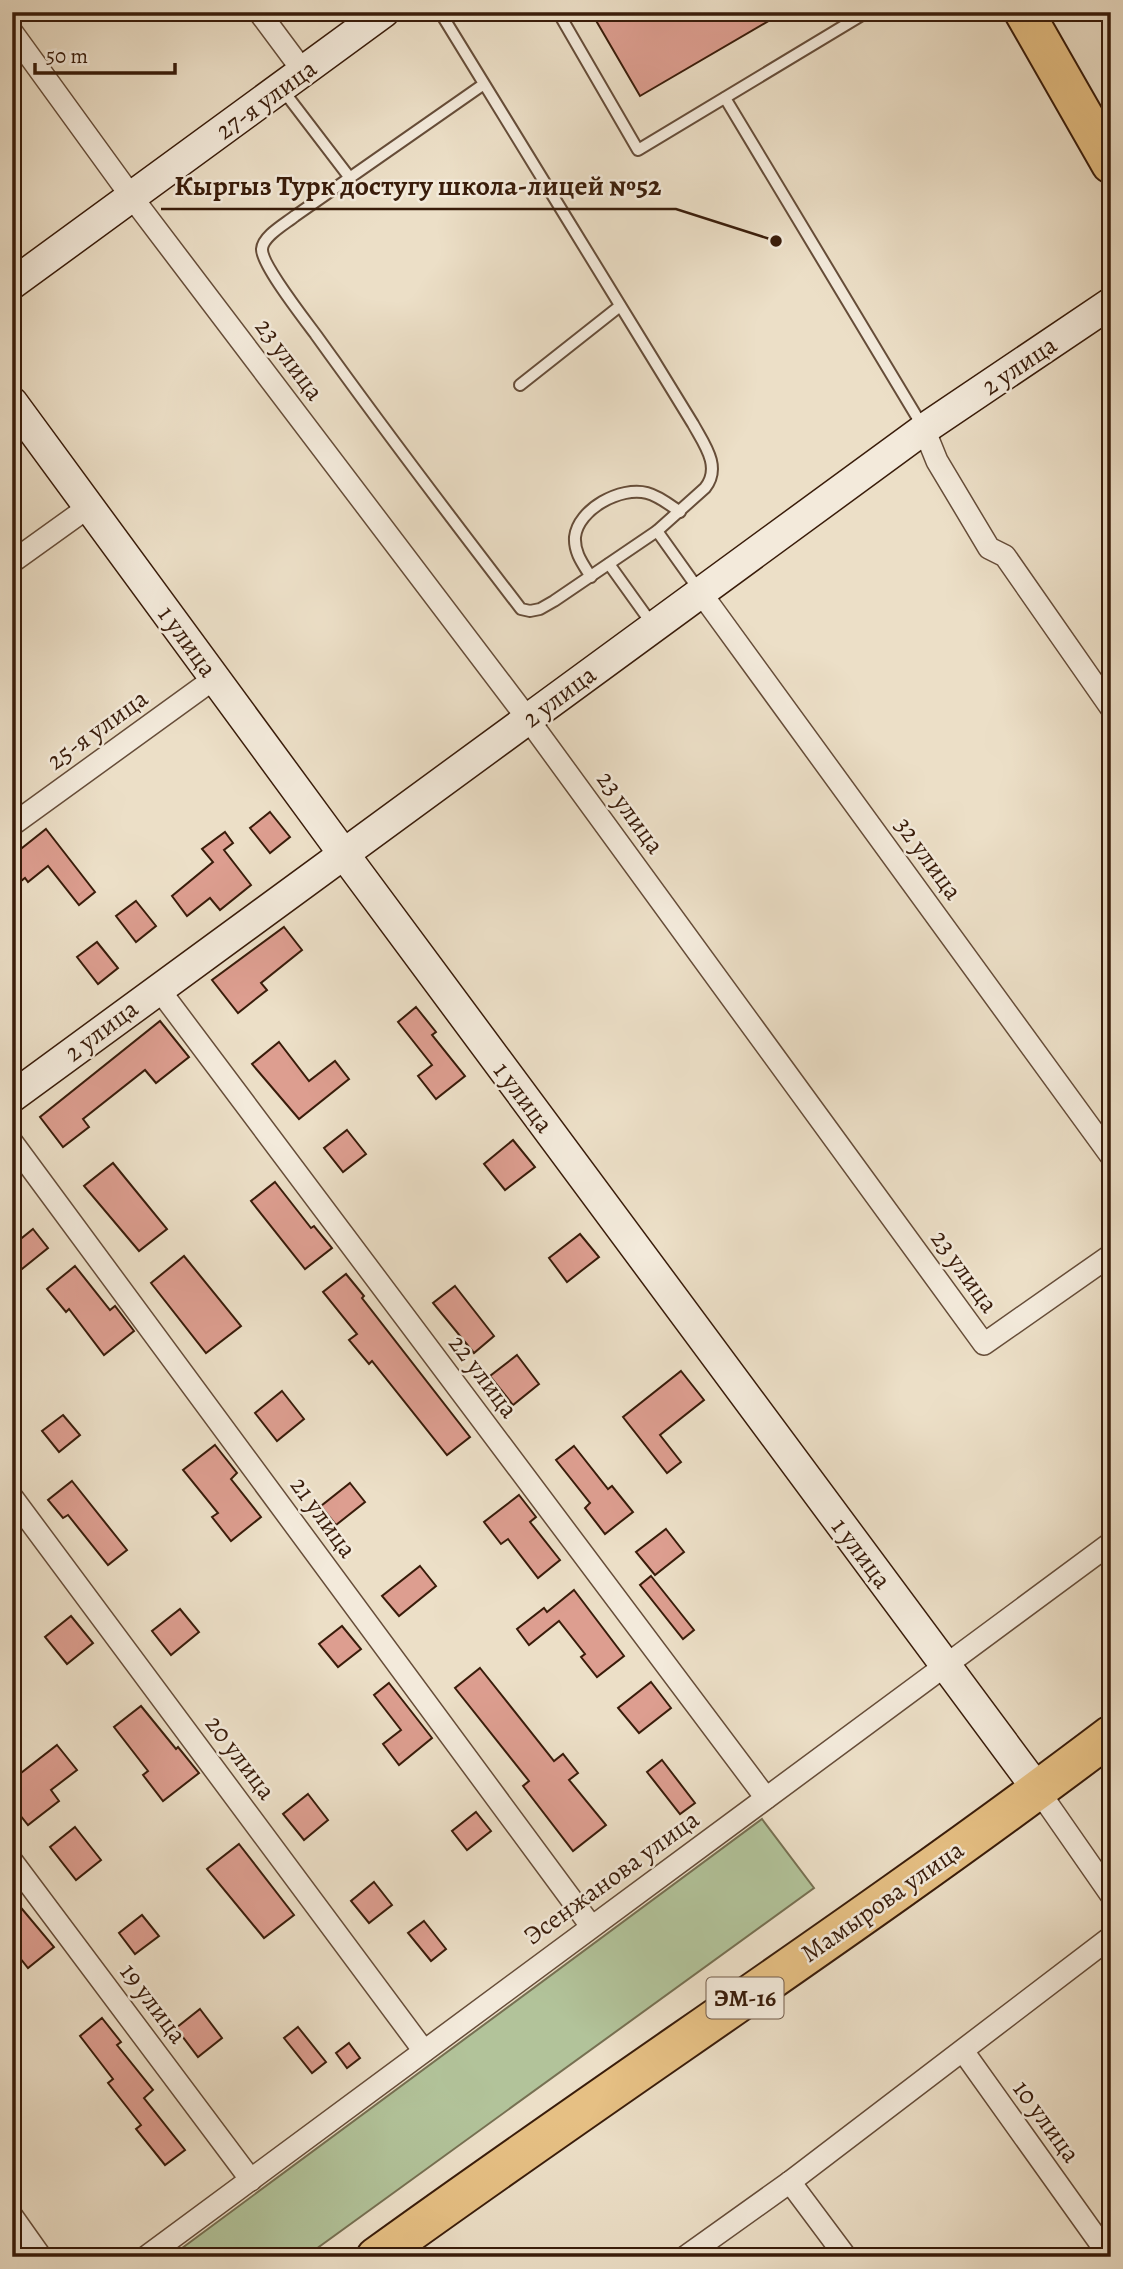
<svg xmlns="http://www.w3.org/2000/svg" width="1123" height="2269" font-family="Alegreya,serif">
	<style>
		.park { fill: #b2c39a; stroke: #767052; stroke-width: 2 }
		.building { fill: #dd9e90; stroke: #391c0a; stroke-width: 2 }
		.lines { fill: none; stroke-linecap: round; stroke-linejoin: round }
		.lane-casing { stroke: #664d39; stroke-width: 14 }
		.street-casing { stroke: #664d39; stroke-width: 24 }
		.secondary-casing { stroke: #391c0a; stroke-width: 33 }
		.highway-casing { stroke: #391c0a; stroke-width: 42 }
		.lane { stroke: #f3eadb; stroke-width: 10 }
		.street { stroke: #f3eadb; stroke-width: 21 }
		.secondary { stroke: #f3eadb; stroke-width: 30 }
		.highway { stroke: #e6c084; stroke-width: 38 }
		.labels { text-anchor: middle; stroke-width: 5; stroke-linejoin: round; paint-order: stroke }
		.shield { fill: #f3eadb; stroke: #715a49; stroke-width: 2 }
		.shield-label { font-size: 24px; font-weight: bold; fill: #391c0a }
		.street-label { font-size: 26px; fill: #391c0a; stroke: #f3eadb }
		.leader { fill: none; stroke: #391c0a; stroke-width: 2.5 }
		.callout-dot { fill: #391c0a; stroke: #f3eadb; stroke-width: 2.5 }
		.callout-label { font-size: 28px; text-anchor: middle; font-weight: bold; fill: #391c0a; stroke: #f3eadb; stroke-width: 5; stroke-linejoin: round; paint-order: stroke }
	</style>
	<rect width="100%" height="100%" fill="#ecdfc7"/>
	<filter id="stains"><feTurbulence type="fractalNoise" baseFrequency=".00286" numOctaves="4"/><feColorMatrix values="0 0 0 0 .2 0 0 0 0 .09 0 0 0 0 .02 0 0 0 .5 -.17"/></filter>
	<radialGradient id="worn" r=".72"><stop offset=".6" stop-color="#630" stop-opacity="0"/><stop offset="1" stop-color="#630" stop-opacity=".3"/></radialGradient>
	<polygon class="park" points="762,1819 814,1888 305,2257 170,2257"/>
	<g class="building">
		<polygon points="591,12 784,12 640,96"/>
		<polygon points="270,812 290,837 270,853 250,828"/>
		<polygon points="46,829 95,892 79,905 48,866 28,882 25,878 12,888 12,856"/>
		<polygon points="225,832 233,843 224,850 251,885 220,910 210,898 187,916 172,896 213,862 202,849"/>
		<polygon points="136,901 156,926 136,942 116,916"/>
		<polygon points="284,927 302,950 261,983 267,990 238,1013 212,980"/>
		<polygon points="97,942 118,968 98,984 77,957"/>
		<polygon points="416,1007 436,1032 432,1035 465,1076 436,1099 418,1076 432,1065 398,1022"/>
		<polygon points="160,1021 189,1057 156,1083 145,1070 83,1119 89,1127 63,1147 40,1117"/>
		<polygon points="279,1042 309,1081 335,1061 349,1079 299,1119 252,1064"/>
		<polygon points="347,1130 366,1154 343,1172 324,1148"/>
		<polygon points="513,1140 535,1167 505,1190 484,1164"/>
		<polygon points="113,1163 167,1229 139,1251 84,1186"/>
		<polygon points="275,1182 311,1228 314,1226 332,1248 305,1269 251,1201"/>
		<polygon points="33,1229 48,1248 12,1277 12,1246"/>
		<polygon points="580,1234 599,1257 567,1282 549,1258"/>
		<polygon points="184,1256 241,1326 206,1353 151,1283"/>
		<polygon points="75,1266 110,1310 115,1306 134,1331 104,1355 69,1309 66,1312 47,1289"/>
		<polygon points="346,1274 364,1296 362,1298 470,1437 447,1455 372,1361 369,1364 349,1340 357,1334 323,1292"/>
		<polygon points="455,1286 494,1336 474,1353 433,1303"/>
		<polygon points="517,1355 539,1384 513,1405 490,1376"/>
		<polygon points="681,1371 704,1400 660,1435 681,1462 667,1473 623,1417"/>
		<polygon points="282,1391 304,1419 277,1441 255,1413"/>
		<polygon points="63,1415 80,1435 59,1452 42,1431"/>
		<polygon points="215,1445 237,1473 231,1479 261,1517 231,1541 212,1517 218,1513 183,1470"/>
		<polygon points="574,1446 608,1489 612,1486 633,1512 605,1534 585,1508 590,1503 556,1460"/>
		<polygon points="72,1481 127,1550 108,1565 68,1515 63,1518 48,1500"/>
		<polygon points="350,1483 365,1502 336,1525 321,1506"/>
		<polygon points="519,1495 536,1517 530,1522 560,1560 538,1578 508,1539 501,1544 484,1522"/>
		<polygon points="666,1529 684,1552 655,1575 636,1552"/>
		<polygon points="420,1566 436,1586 399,1616 382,1596"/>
		<polygon points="651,1576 694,1630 683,1639 640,1585"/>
		<polygon points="574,1590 624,1656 597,1677 581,1657 585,1654 559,1621 529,1645 517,1629 544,1608 547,1612"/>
		<polygon points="180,1609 199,1632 171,1655 152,1631"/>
		<polygon points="71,1616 93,1643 67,1664 45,1637"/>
		<polygon points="342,1626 361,1649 338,1667 319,1644"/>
		<polygon points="480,1668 554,1761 563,1754 578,1773 569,1780 606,1825 573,1851 523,1786 529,1781 455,1688"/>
		<polygon points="651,1682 671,1708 639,1733 618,1708"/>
		<polygon points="389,1683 432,1738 399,1765 383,1744 401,1730 374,1695"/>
		<polygon points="141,1706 176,1749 178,1747 199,1773 163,1801 143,1775 148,1771 114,1727"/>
		<polygon points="57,1745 77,1770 51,1790 59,1801 28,1825 12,1805 12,1780"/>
		<polygon points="662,1760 695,1803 680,1814 647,1772"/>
		<polygon points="308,1794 328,1820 304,1840 283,1814"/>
		<polygon points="476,1812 491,1831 467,1850 452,1831"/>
		<polygon points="75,1827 101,1860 76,1880 50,1847"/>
		<polygon points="239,1844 294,1915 264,1938 207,1869"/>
		<polygon points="374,1882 392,1905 369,1923 351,1901"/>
		<polygon points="12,1897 54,1947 28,1968 12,1948"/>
		<polygon points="142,1915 159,1936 135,1954 119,1933"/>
		<polygon points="424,1921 446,1949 431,1961 408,1933"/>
		<polygon points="200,2009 222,2038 198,2057 176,2028"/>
		<polygon points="102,2018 121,2042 117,2045 153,2090 144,2098 185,2150 165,2165 136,2129 141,2125 108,2083 113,2079 80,2036"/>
		<polygon points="298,2027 326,2062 312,2073 284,2038"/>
		<polygon points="349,2043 360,2058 347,2068 336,2053"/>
	</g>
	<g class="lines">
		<g class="lane-casing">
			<g id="lane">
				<path d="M440 12C525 149 608 287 693 424 704 444 722 467 705 488L657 531 554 601 540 609 530 611 521 609C451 518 382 427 316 335 305 320 261 264 262 249 263 236 285 224 295 216L484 84"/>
				<polyline points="558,12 638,150 867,12"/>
				<polyline points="282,89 350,178"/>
				<polyline points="725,98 923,427"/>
				<polyline points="520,385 620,306"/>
				<polyline points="657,531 699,590"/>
				<polyline points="609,564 652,624"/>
				<path d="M591 577C583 564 574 553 575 537 578 509 621 486 647 493 659 496 670 505 680 512"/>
			</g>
		</g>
		<g class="street-casing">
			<g id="street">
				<polyline points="259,12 303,71"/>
				<polyline points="12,32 131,196 528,719 984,1344 1111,1255"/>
				<polyline points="924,429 937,461 989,548 1005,556 1111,708"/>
				<polyline points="12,562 90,506"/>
				<polyline points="701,593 1111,1156"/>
				<polyline points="12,825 215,678"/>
				<polyline points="158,988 766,1798"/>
				<polyline points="12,1142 591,1926"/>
				<polyline points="12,1497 424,2051"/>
				<polyline points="1038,1790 1111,1895"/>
				<polyline points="12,1861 251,2180"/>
				<polyline points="963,2051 1110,2257"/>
				<polyline points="790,2182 846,2257"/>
				<polyline points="12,2216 41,2257"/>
				<polyline points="146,2257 1111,1543"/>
				<polyline points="685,2257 790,2182 1111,1937"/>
			</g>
		</g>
		<g class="secondary-casing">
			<g id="secondary">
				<polyline points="12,284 384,12"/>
				<polyline points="12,402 343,853 1038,1790"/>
				<polyline points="12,1097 924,429 1111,303"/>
			</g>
		</g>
		<g class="highway-casing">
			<g id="highway">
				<polyline points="1024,12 1111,164"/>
				<path d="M376 2257C619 2081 871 1917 1111 1735"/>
			</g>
		</g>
		<use href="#lane" class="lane"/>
		<use href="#street" class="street"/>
		<use href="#secondary" class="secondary"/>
		<use href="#highway" class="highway"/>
	</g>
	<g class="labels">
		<rect class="shield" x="706.5" y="1977.5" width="77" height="41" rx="5"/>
		<g class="shield-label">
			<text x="745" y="2006">ЭМ-16</text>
		</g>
		<g class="street-label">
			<text transform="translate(266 99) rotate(-36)" y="9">27-я улица</text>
			<text transform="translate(290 359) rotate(53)" y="9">23 улица</text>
			<text transform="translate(1019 365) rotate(-34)" y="9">2 улица</text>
			<text transform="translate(188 641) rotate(54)" y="9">1 улица</text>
			<text transform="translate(559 696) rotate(-37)" y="9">2 улица</text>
			<text transform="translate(97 729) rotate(-36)" y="9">25-я улица</text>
			<text transform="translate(631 812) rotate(54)" y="9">23 улица</text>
			<text transform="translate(929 858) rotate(54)" y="9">32 улица</text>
			<text transform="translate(101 1030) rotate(-37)" y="9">2 улица</text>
			<text transform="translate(524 1097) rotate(53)" y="9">1 улица</text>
			<text transform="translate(965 1271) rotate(54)" y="9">23 улица</text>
			<text transform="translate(484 1376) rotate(53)" y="9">22 улица</text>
			<text transform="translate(324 1517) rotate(54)" y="9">21 улица</text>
			<text transform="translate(862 1553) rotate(53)" y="9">1 улица</text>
			<text transform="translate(241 1757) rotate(53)" y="9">20 улица</text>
			<text transform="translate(611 1877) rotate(-36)" y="9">Эсенжанова улица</text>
			<text transform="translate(882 1901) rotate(-35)" y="9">Мамырова улица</text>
			<text transform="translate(154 2003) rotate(53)" y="9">19 улица</text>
			<text transform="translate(1047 2121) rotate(54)" y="9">10 улица</text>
		</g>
	</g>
	<path class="leader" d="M776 241L676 209H161"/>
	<circle class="callout-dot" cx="776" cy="241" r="7"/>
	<g class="callout-label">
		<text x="418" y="195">Кыргыз Турк достугу школа-лицей №52</text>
	</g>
	<rect width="1123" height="2269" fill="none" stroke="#ecdfc7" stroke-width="42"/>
	<rect x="14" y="14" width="1095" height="2241" fill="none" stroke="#391c0a" stroke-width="3.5"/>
	<rect x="21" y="21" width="1081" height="2227" fill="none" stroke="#391c0a" stroke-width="2"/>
	<path d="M35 63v10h140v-10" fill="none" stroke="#391c0a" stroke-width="3.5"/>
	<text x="46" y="63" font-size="21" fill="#391c0a" stroke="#f3eadb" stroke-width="5" paint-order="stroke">50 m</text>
	<rect width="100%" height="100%" filter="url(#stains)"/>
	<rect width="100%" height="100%" fill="url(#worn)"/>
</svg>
